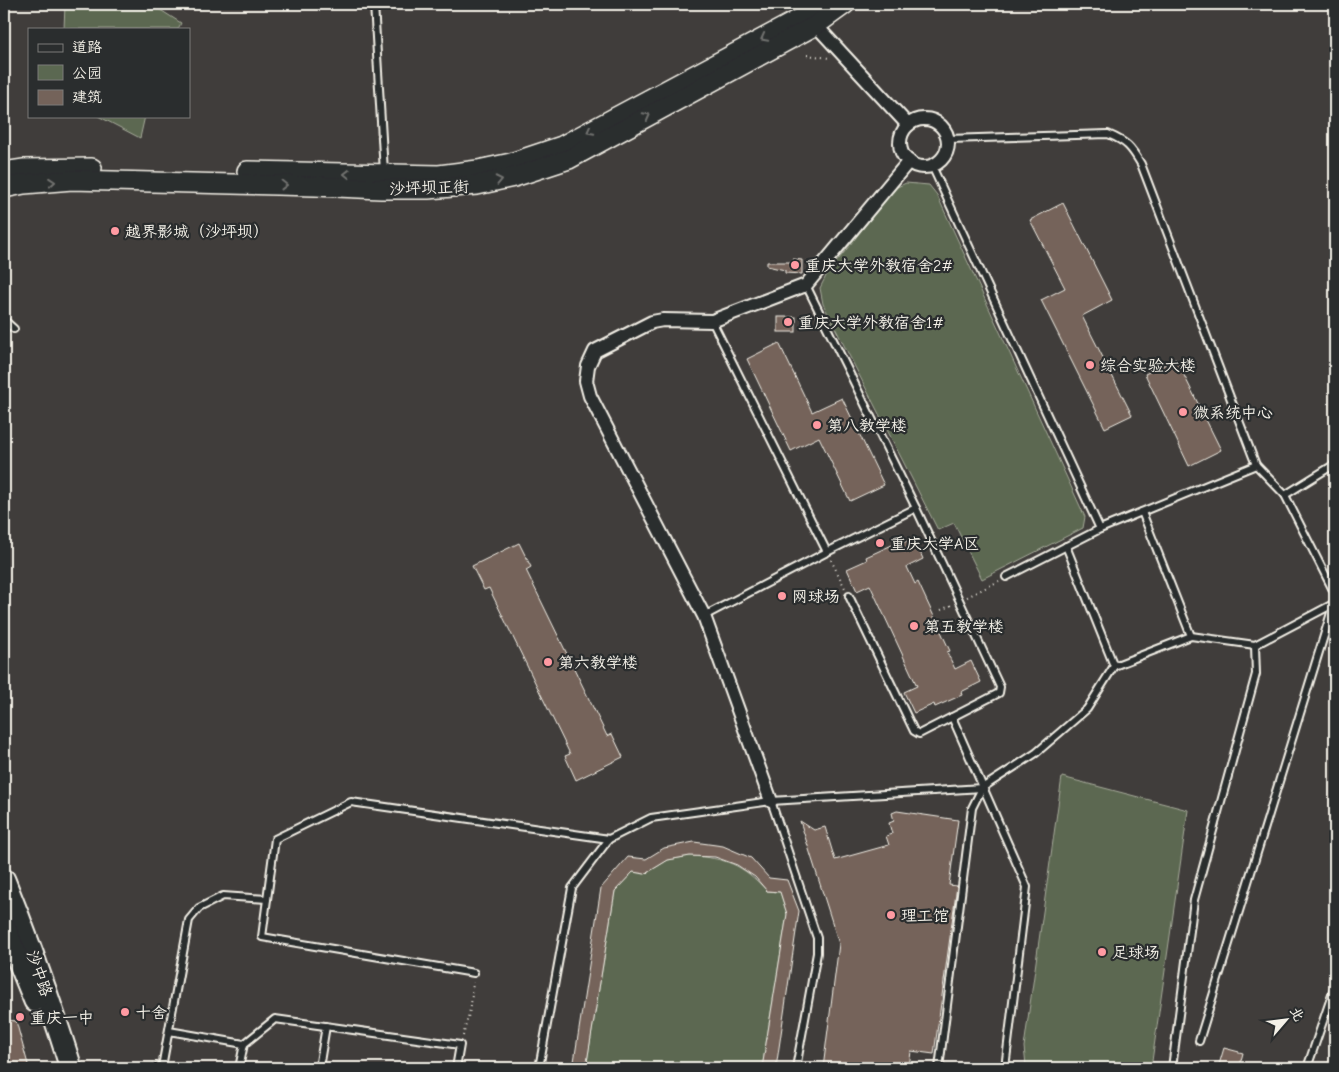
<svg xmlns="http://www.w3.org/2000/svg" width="1339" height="1072" font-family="'Comic Neue','LXGW WenKai TC',sans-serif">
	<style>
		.green { fill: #5b6851; stroke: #a8ac9c }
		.building { fill: #74635a; stroke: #f4f1e8 }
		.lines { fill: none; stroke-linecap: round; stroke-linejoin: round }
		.service-casing { stroke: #f4f1e8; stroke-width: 10 }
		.minor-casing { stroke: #f4f1e8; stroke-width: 16 }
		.secondary-casing { stroke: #f4f1e8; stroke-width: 22 }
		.primary-casing { stroke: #f4f1e8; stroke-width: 25 }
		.path { stroke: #f4f1e8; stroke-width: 2; stroke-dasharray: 1 4; stroke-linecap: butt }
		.service { stroke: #2a2d2e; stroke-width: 6 }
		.minor { stroke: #2a2d2e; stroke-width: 12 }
		.secondary { stroke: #2a2d2e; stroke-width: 19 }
		.primary { stroke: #2a2d2e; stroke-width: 21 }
		.oneway { stroke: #71726f }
		.poi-dot { fill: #ff9aa2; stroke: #2a2d2e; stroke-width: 2 }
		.labels { text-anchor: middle; stroke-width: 4.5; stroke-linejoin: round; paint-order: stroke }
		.street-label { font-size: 16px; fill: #f4f1e8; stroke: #2a2d2e }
		.poi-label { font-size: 16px; fill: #f4f1e8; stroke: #2a2d2e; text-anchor: start }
	</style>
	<rect width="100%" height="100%" fill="#403d3b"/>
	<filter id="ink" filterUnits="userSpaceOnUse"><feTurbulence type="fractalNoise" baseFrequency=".02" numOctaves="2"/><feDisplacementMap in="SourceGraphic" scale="10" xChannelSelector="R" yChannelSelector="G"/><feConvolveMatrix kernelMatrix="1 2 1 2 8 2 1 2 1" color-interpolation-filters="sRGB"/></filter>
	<g filter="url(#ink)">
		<g class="green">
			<polygon points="65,4 151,4 181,23 178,29 64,29"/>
			<polygon points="98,116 145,116 140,138"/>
			<polygon points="906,183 929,185 937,195 1085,517 1083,528 982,579 954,523 938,530 823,304 820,288 827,274 895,188"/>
			<polygon points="1062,777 1188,810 1151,1068 1027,1068 1026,1066 1024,1047"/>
			<path d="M690 856C726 858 742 864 767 891L780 892 787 914 762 1068H586L615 891 633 872 645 874 668 860Z"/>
		</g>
		<g class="building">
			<polygon points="1063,203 1112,300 1082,316 1132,415 1105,428 1041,300 1065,288 1030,220"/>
			<polygon points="793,259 802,260 802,274 785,273 785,270 767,266 767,262 793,262"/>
			<rect x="778" y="317" width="18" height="15"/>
			<polygon points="779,343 812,412 842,398 884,485 850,501 819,437 791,451 747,359"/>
			<polygon points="1176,359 1221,450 1189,466 1145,374"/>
			<polygon points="914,538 923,559 907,567 915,584 918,582 950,651 947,652 955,669 971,661 981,682 961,692 962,695 935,707 934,704 914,713 904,692 917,686 870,585 857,591 847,569 867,560 866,557 892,545 893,547"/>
			<polygon points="519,543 531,567 526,570 607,736 612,734 623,757 576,780 565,756 570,754 489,588 484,590 472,566"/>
			<polygon points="897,811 958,820 949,885 957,886 934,1054 911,1051 909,1068 823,1068 839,944 800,821 814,830 825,827 835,860 889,845 886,836 892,834 889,823 894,821 892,813"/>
			<polygon points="694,842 723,846 751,858 769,878 787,880 799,911 776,1068 762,1068 787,914 780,892 767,891 755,877 737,865 715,857 690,856 668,860 645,874 633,872 615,891 586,1068 573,1068 601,888 628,857 646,859 664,848"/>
			<polygon points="4,1020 16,1021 29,1068 4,1068"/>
			<polygon points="1224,1048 1243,1053 1239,1068 1218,1068"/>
		</g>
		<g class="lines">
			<g class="service-casing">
				<g id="service">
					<polyline points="374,4 384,172"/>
					<path d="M948 139 1108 134C1127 142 1131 147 1141 164L1256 465 1285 495 1335 594"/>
					<polyline points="932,166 1100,529"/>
					<polyline points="806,285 916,508 1000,687 999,693 919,734 914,731 849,596"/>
					<polyline points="4,320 14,329"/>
					<polyline points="712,321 827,552"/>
					<polyline points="1285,495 1335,464"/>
					<polyline points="1066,546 1114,666 1191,636 1142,512"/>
					<polyline points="1006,577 1100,529 1256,465"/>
					<polyline points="704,616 827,552 916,508"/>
					<polyline points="1255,645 1335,603"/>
					<polyline points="952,717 1027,887 1005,1068"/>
					<polyline points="771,801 817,938 817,953 796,1068"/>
					<polyline points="474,973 262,937 275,839 351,802 609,839"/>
					<polyline points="169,1031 244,1044"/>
					<polyline points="1199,1041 1335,600"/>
					<polyline points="155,1068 162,1067 189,920 199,908 223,896 267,899"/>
					<polyline points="239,1068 244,1044 275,1019 460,1045 456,1068"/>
					<polyline points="319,1068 326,1026"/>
					<polyline points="539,1068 572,888 609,839 651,818 771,801 982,788 1036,753 1087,709 1114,666"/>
					<polyline points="939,1068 972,808 982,788"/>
					<polyline points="1172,1068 1194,900 1256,674 1255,645 1191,636"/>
					<polyline points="1307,1068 1335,986"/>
				</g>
			</g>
			<g class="minor-casing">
				<g id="minor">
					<polyline points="811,20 908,125"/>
					<circle cx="924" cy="143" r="24"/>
					<polyline points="771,801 704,616 590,396 586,381 588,366 595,351 652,322 663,320 712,321 806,285 909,161"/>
				</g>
			</g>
			<g class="secondary-casing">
				<g id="secondary">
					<polyline points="247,171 439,175 478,170 511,163 562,146 807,15 823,4"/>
					<polyline points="4,172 24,169 92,168"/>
					<polyline points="4,188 24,184 72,180 315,186 381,189 428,189 477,185 514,177 569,159 816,25 845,4"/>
				</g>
			</g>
			<g class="primary-casing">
				<g id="primary">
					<path d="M4 880C29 942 51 1004 71 1068"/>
					<polyline points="4,925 35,1001"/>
				</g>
			</g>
			<g class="path">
				<polyline points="807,55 829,58"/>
				<polyline points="831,560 845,588"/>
				<polyline points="967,597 999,581"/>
				<polyline points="941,610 952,605"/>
				<polyline points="463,1036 471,1006 473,982"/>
			</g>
			<use href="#service" class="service"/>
			<use href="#minor" class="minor"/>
			<use href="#secondary" class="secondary"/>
			<use href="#primary" class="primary"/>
		</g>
		<defs><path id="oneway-chevron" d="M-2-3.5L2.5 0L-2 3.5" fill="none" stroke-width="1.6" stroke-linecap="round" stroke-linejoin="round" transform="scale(1.25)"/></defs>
		<g class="oneway">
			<use href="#oneway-chevron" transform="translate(764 38) rotate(152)"/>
			<use href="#oneway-chevron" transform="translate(647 116) rotate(-28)"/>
			<use href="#oneway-chevron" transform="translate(590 131) rotate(152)"/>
			<use href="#oneway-chevron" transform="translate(347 174) rotate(-179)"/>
			<use href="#oneway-chevron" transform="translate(499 180) rotate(-12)"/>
			<use href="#oneway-chevron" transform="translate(52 182) rotate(-5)"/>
			<use href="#oneway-chevron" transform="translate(284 185) rotate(1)"/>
		</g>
	</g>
	<g class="poi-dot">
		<circle cx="115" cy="231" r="5"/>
		<circle cx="795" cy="265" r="5"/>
		<circle cx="788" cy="322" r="5"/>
		<circle cx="1090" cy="365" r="5"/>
		<circle cx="1183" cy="412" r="5"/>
		<circle cx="817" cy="425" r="5"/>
		<circle cx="880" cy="543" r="5"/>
		<circle cx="782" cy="596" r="5"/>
		<circle cx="914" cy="626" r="5"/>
		<circle cx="548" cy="662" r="5"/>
		<circle cx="891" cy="915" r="5"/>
		<circle cx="1102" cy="952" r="5"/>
		<circle cx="125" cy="1012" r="5"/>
		<circle cx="20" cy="1017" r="5"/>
	</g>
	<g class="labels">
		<g class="street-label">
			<text transform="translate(429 187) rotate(-2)" y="6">沙坪坝正街</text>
			<text transform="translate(40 973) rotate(71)" y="6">沙中路</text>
		</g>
		<g class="poi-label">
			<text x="125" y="237">越界影城（沙坪坝）</text>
			<text x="805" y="271">重庆大学外教宿舍2#</text>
			<text x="798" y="328">重庆大学外教宿舍1#</text>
			<text x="1100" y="371">综合实验大楼</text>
			<text x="1193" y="418">微系统中心</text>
			<text x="827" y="431">第八教学楼</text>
			<text x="890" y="549">重庆大学A区</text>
			<text x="792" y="602">网球场</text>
			<text x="924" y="632">第五教学楼</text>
			<text x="558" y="668">第六教学楼</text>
			<text x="901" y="921">理工馆</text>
			<text x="1112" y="958">足球场</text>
			<text x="135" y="1018">十舍</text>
			<text x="30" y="1023">重庆一中</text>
		</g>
	</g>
	<rect width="1339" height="1072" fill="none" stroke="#2a2d2e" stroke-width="20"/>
	<rect x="10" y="10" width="1319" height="1052" fill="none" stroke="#f4f1e8" stroke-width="2" filter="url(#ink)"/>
	<rect x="28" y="28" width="162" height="90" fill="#2a2d2e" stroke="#7b7b78"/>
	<rect x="38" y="44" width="25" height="8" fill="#2a2d2e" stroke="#7b7b78"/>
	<text x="72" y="52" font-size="15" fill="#f4f1e8">道路</text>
	<rect x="38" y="65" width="25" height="15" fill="#5b6851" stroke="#7b7b78"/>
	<text x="72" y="78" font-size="15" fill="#f4f1e8">公园</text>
	<rect x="38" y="90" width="25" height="15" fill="#74635a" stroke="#7b7b78"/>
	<text x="72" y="102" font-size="15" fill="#f4f1e8">建筑</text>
	<g transform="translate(1286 1020) rotate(62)" stroke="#2a2d2e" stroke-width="4" paint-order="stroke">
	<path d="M0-4L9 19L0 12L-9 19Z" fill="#f4f1e8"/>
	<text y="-8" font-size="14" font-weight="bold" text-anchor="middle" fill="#f4f1e8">北</text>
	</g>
</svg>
